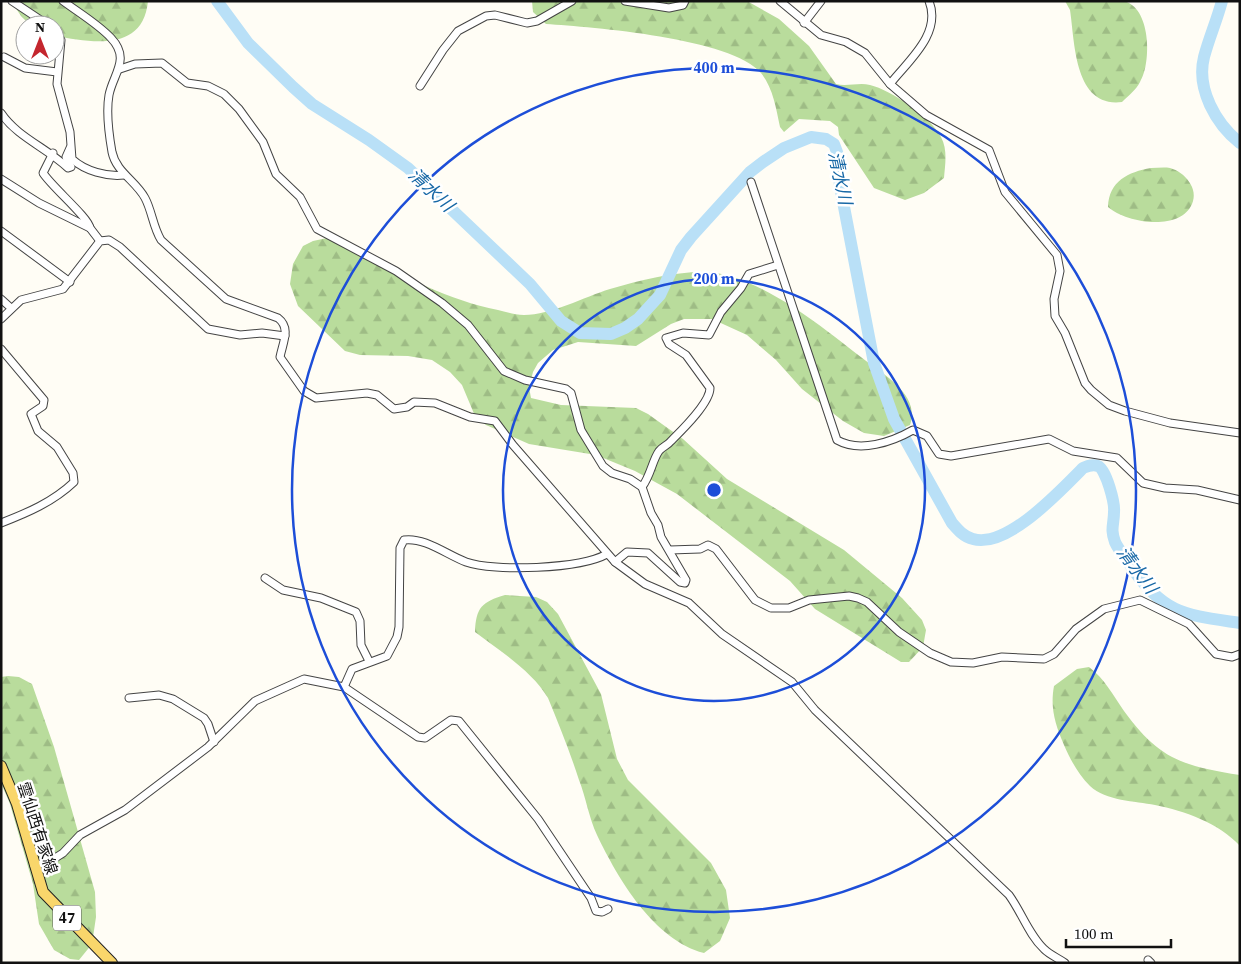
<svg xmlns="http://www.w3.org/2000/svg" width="1241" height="964" font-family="'Source Serif 4','Noto Sans JP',serif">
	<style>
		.forest { fill: url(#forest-firs) }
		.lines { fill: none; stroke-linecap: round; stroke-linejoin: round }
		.river { stroke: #b9e0f7; stroke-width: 12 }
		.street-casing { stroke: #444; stroke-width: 9 }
		.primary-casing { stroke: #222; stroke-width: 12 }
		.street { stroke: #fff; stroke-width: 7 }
		.primary { stroke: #f9d66b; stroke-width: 10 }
		.ring { fill: none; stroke: #1d4ed8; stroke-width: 2.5 }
		.labels { text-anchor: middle; stroke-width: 5; stroke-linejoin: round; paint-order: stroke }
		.shield { fill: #fff; stroke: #585858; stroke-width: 1 }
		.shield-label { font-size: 15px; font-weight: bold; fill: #111 }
		.street-label { font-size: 16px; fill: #111; stroke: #fff }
		.water-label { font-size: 18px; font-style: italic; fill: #1768a6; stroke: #fff }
		.centre { fill: #1d4ed8; stroke: #fff; stroke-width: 2.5 }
		.ring-label { font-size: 15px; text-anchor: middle; font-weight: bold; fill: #1d4ed8; stroke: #fff; stroke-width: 5; stroke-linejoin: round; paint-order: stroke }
	</style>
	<defs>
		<pattern id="forest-firs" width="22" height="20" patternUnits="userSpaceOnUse" patternTransform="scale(1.25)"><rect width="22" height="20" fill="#b9dc9c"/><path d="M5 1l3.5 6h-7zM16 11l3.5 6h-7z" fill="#9ebc85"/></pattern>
	</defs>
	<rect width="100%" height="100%" fill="#fffdf5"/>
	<g class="forest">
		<path d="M11 1H148C143 53 91 42 55 36V25H30L21 16Z"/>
		<path d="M532 1H747L779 19 809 46 836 84C847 87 859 82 870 85 891 90 931 117 941 137 948 150 945 165 944 178L924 193 905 200 874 188 839 135 838 127 830 121 799 119 784 132 780 127C776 108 773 88 761 73 732 38 592 27 546 24L533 12Z"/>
		<path d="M1065 1C1083 1 1105 0 1123 1 1151 6 1152 63 1140 82 1136 90 1128 96 1122 102 1074 108 1075 43 1070 10Z"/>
		<path d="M1151 168C1157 168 1164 167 1170 168 1185 172 1199 189 1192 204 1180 232 1126 223 1108 207 1109 181 1128 172 1151 168Z"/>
		<path d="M327 238C383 264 437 298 498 310 506 312 515 315 524 315 551 315 584 297 610 289 641 280 672 272 703 272 758 272 828 332 870 364 889 378 920 397 910 425L884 436 864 433 843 421 802 389 776 360 747 335 712 319H684L671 324 636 346 578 342 553 350 538 363 533 372 529 387 531 398 561 405 636 408 648 414 683 439 727 479 844 550 902 598 922 620 926 630 923 647 909 662H901L815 609 790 581 677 494 635 471 596 455 529 444 486 425 475 416 462 385 450 372 432 360 408 356 360 355 345 351 298 306 290 284 293 264 303 246 313 241Z"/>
		<path d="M505 595 536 597 547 602 558 614 601 694 617 759 628 780 711 863 726 890 730 918 720 941 704 953C654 940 618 879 597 835 589 818 586 798 579 780 570 752 559 725 548 698 532 671 500 651 475 632 476 607 482 602 505 595Z"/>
		<path d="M1089 667C1104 678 1113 695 1124 711 1159 759 1182 766 1240 775V846C1219 823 1185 811 1155 805 1135 801 1106 801 1090 786 1078 774 1070 759 1064 745 1055 724 1050 708 1054 686L1077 669Z"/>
		<polygon points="8,676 19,677 32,684 54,747 95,892 96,917 92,944 79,960 70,959 54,950 39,924 33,884 10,804 1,783 1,677"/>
	</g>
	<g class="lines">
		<g class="river">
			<path d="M217 1 248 43 293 87 312 104 369 140 408 168 530 284 561 321 580 333 611 334 625 328 638 319 660 295 681 250 691 237 750 172 763 162 784 148 811 137 826 139 834 144 837 152 840 186 874 363 894 419 952 523C958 530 964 537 973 539 1007 549 1061 490 1083 468 1088 466 1092 464 1098 466 1106 469 1115 503 1114 512 1114 525 1110 528 1115 542 1119 551 1127 559 1132 568 1165 615 1186 615 1240 623"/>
			<path d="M1222 1C1217 20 1209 38 1204 57 1196 89 1216 124 1240 143"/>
		</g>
		<g class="street-casing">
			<g id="street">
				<polyline points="12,1 48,25"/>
				<path d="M63 1C79 13 98 24 111 38 131 59 113 74 109 95 106 112 109 135 112 152 116 172 136 181 145 198 152 211 153 227 161 240L226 299 278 318C291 328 283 342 280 357L304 391 316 398 367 393 377 395 394 409 407 407 414 402 435 403 470 417 495 421 513 445 615 562 645 584 689 603 722 634 792 682 815 710 1009 895C1022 913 1029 935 1044 949 1050 955 1058 958 1065 963"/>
				<polyline points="625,1 669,8 683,5 685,1"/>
				<polyline points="780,1 821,35 846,42 865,53 890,84 926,115 989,150 1005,192 1057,255 1060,271 1054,299 1055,316 1065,333 1085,383 1091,390 1109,405 1125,411 1170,423 1240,433"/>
				<polyline points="804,23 821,1"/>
				<path d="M55 30 61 40 57 84 70 132 72 159C85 171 107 177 124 175"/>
				<polyline points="4,57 25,68 57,72"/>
				<polyline points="120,69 135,64 162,63 187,83 208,86 224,94 239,109 263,142 276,174 300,197 317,229 396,271 442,303 468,325 504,371 525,380 566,389 571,393 581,430 603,466 612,473 630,479 642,487 651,513 658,525 661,537 686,580 685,583 680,582 648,553 627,552 615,562"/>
				<path d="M890 84C908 61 942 34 929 1"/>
				<polyline points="420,86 443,50 458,31 486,16 495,15 527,23 537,21 572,1"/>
				<path d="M1 113C17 137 47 148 68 168L71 167 66 157 70 148"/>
				<path d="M53 153 43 173C52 187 89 218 90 228"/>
				<polyline points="1,179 39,203 90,228 100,241"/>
				<path d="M751 182 837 440C860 453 892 442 913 430L927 436 939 454 951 456 1049 439 1073 451 1117 458 1143 483 1165 488 1197 490 1240 500"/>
				<polyline points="1,231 70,282"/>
				<polyline points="1,299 11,308"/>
				<polyline points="1,319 21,300 63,289 100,241 109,240 120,247 208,329 240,335 262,333 285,336"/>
				<path d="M1 349 44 400 43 406 31 414 38 431 57 447 73 473 74 482C53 502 27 513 1 523"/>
				<path d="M642 487C651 475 652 461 659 451 662 447 668 445 671 441 682 430 710 403 710 388L686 355 669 344 666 338 683 333 709 335 721 312 741 288 749 274 778 265"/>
				<polyline points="670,550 700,549 708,545 716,549 755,600 771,608 789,608 809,600 849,596 858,598 867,602 899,632 930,653 951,662 973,663 1002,657 1044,659 1054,654 1076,629 1104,609 1140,600 1189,624 1216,654 1232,657 1240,654"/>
				<polyline points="265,578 283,590 321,598 356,612 360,621 361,645 369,661"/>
				<polyline points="344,687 418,737 425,738 451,720 459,721 538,819 591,898 596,911 602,912 608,909"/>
				<polyline points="129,698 159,695 173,699 204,718 208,724 214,742"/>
				<path d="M34 866 52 860 63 853 80 835 125 810 208 747 255 701 304 679 344 687 352 669 387 656 397 637 399 627 400 548 404 540C425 537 447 555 466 562 494 572 580 569 607 554"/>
				<polyline points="1148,960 1151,963"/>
			</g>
		</g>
		<g class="primary-casing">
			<polyline id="primary" points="1,766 17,804 43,892 112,963"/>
		</g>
		<use href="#street" class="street"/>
		<use href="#primary" class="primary"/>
	</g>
	<g class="ring">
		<circle cx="714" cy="490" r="211"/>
		<circle cx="714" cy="490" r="422"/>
	</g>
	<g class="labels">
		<rect class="shield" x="53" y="905.5" width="28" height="25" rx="4"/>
		<g class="shield-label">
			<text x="67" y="923">47</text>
		</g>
		<g class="street-label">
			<text transform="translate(38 828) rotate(72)" y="6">雲仙西有家線</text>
		</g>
		<g class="water-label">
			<text transform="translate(840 178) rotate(78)" y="6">清水川</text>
			<text transform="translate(431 190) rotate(43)" y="6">清水川</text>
			<text transform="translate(1137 570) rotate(53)" y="6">清水川</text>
		</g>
	</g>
	<circle cx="714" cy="490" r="8" class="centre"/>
	<g class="ring-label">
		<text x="714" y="73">400 m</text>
		<text x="714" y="284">200 m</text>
	</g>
	<rect width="1241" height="964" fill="none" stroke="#111111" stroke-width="5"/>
	<g transform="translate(40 40)"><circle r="24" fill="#ffffff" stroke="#a0a0a0"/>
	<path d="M0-4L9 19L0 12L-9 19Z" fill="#c4262e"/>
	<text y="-8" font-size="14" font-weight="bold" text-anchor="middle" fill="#111111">N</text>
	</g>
	<path d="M1066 939v8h105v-8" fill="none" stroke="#111111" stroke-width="2.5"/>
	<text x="1074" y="939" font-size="15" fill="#111111" stroke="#ffffff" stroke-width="4" paint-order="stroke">100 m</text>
</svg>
